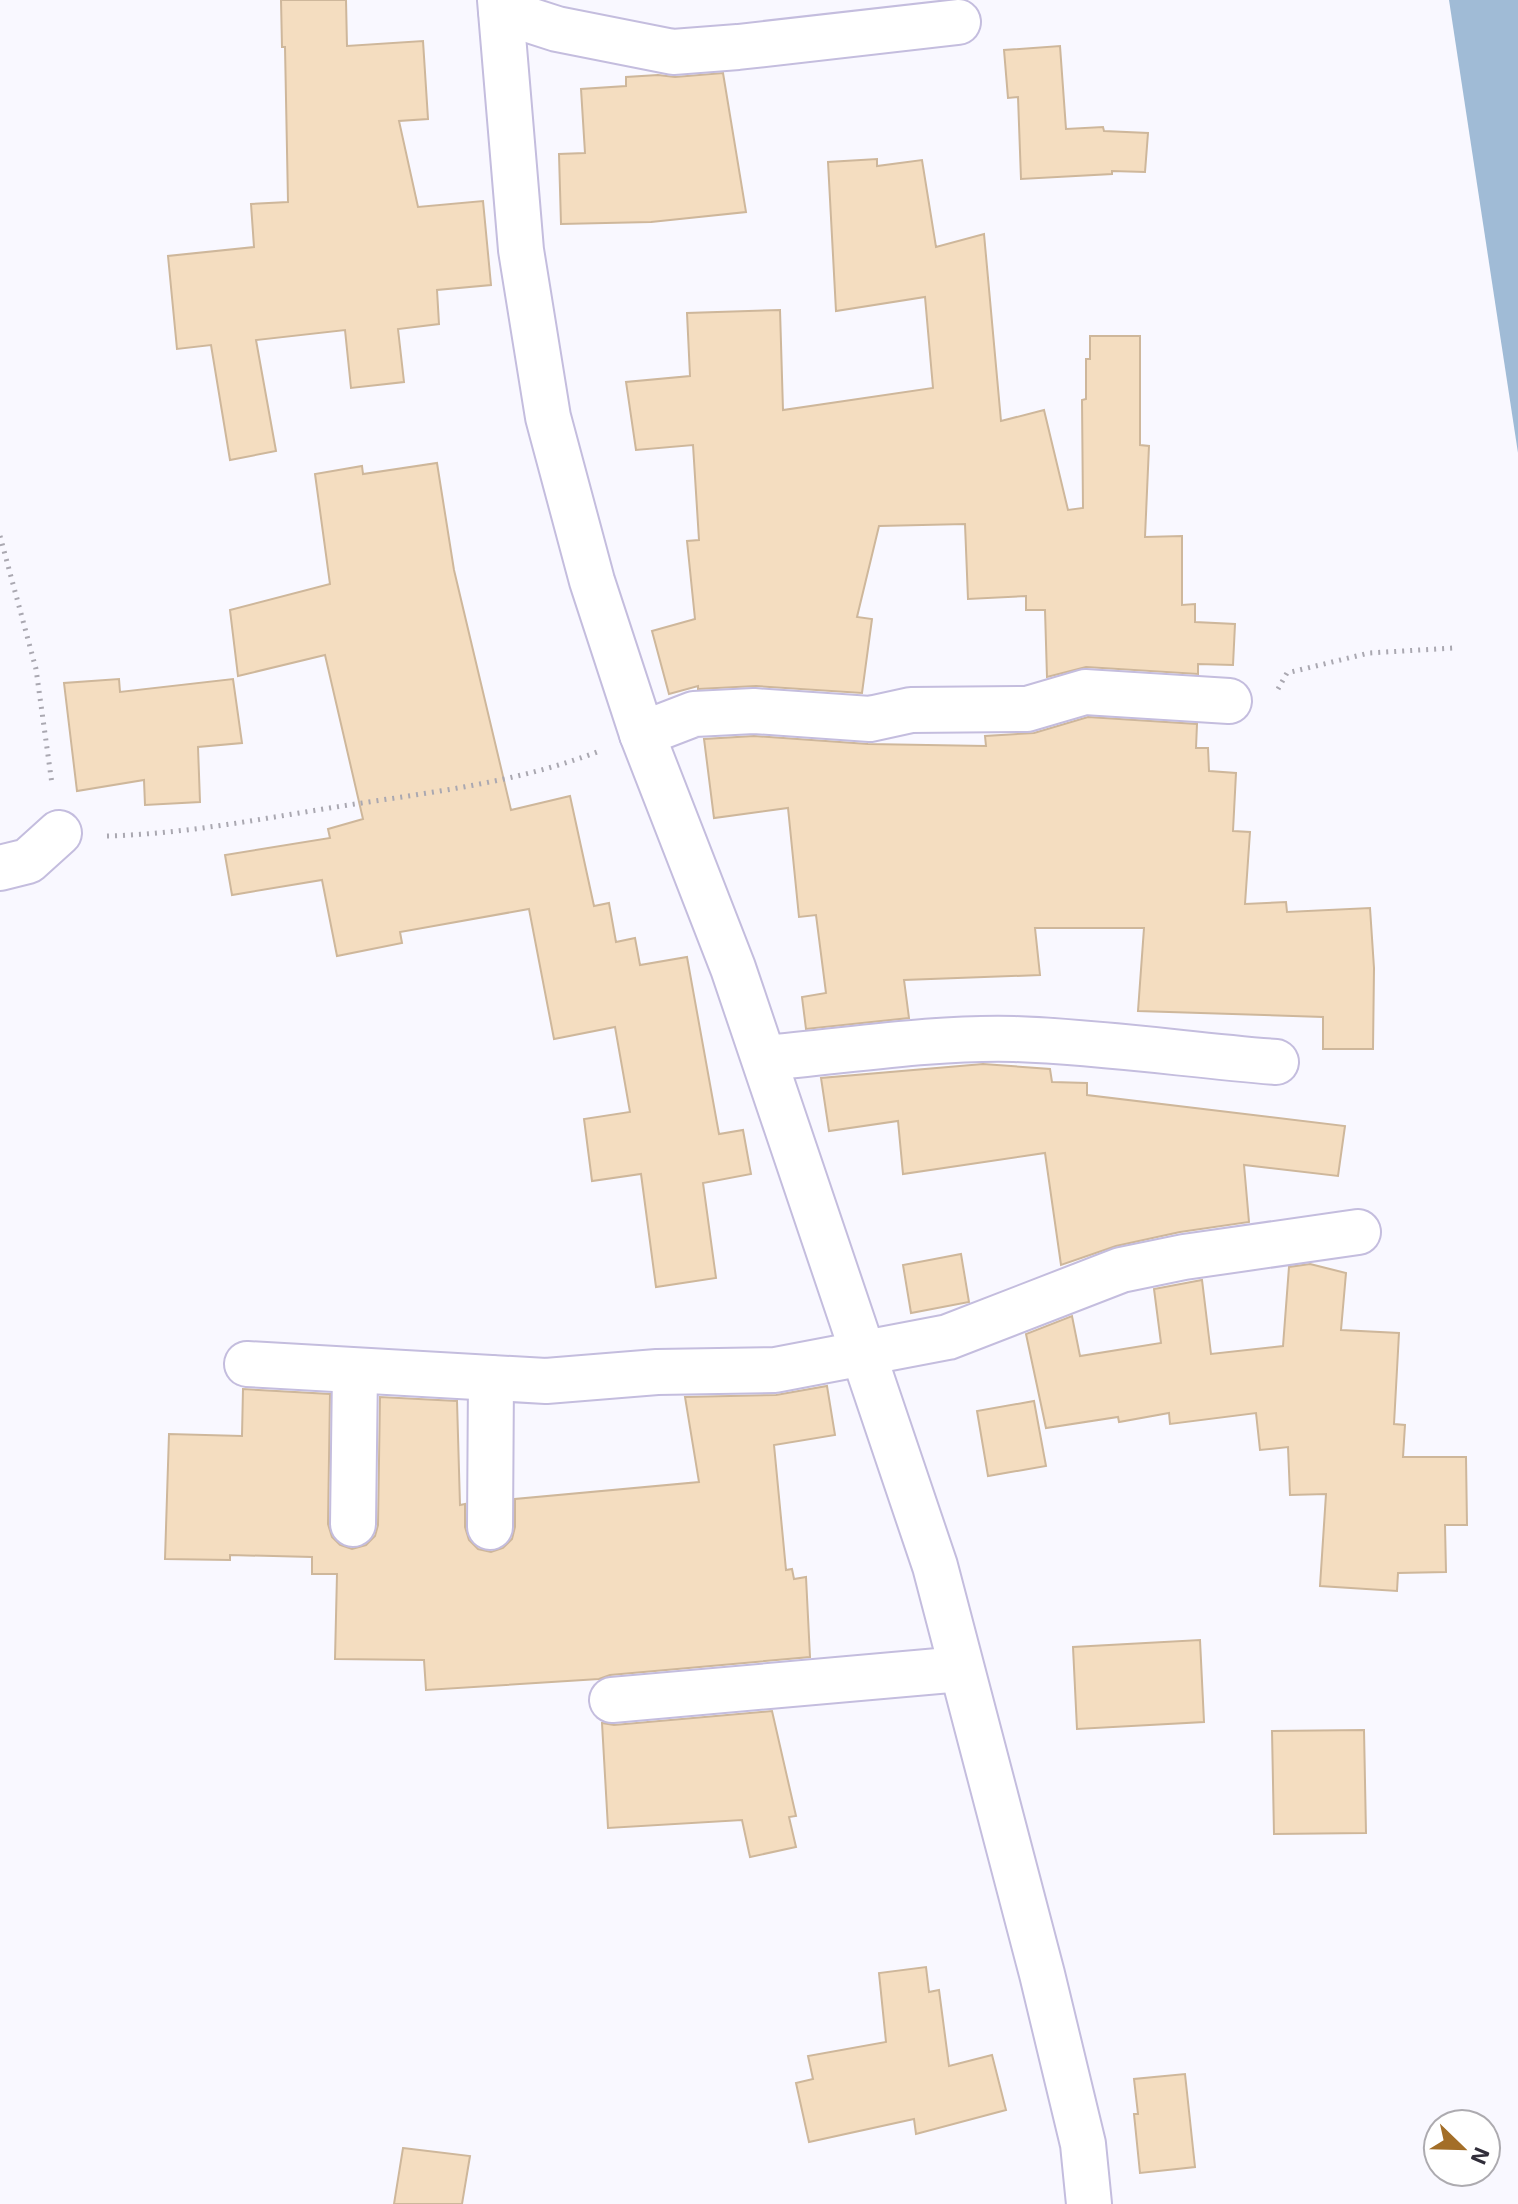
<svg xmlns="http://www.w3.org/2000/svg" width="1518" height="2204" font-family="'Exo 2',sans-serif">
	<style>
		.water { fill: #a0bbd6 }
		.building { fill: #f4ddc0; stroke: #ceb79b; stroke-width: 2 }
		.lines { fill: none; stroke-linecap: round; stroke-linejoin: round }
		.street-casing { stroke: #c4bdde; stroke-width: 48 }
		.path { stroke: #aaa8b1; stroke-width: 5; stroke-dasharray: 2 6; stroke-linecap: butt }
		.street { stroke: #fff; stroke-width: 44 }
	</style>
	<rect width="100%" height="100%" fill="#f9f8ff"/>
	<polygon class="water" points="1449,0 1518,0 1518,453"/>
	<g class="building">
		<polygon points="281,0 346,0 347,46 423,41 428,119 399,121 418,207 483,201 491,285 437,290 439,324 398,329 404,382 351,388 345,330 256,340 276,451 230,460 211,345 177,349 168,256 254,247 251,204 288,202 285,47 282,47"/>
		<polygon points="1060,46 1066,129 1103,127 1104,131 1148,133 1145,172 1112,171 1112,174 1021,179 1018,97 1008,98 1004,50"/>
		<polygon points="723,73 746,212 651,222 561,224 559,154 585,153 581,89 626,86 626,77 658,75 675,77"/>
		<polygon points="877,159 877,166 922,160 936,247 984,234 1001,421 1044,410 1068,510 1083,508 1082,400 1086,399 1086,359 1090,359 1090,336 1140,336 1140,445 1149,446 1145,537 1182,536 1182,605 1195,604 1195,622 1235,624 1233,665 1198,664 1198,674 1086,667 1047,677 1045,610 1026,610 1026,596 968,599 965,524 879,526 857,617 872,619 862,693 756,686 698,689 698,686 669,694 652,631 695,619 687,541 699,540 693,445 636,450 626,382 690,376 687,313 780,310 783,410 933,388 925,297 836,311 828,162"/>
		<polygon points="437,463 454,570 511,810 570,796 594,906 609,903 616,942 635,938 640,965 687,957 719,1134 743,1130 751,1174 703,1183 716,1278 656,1287 641,1174 592,1181 584,1119 630,1112 615,1027 554,1039 529,909 400,932 402,943 337,956 322,880 232,895 225,855 330,838 328,829 363,819 325,655 238,676 230,610 330,584 315,474 362,466 363,474"/>
		<polygon points="119,679 120,692 233,679 242,743 198,747 200,802 145,805 144,780 77,791 64,683"/>
		<polygon points="1088,717 1197,724 1196,748 1208,748 1209,771 1236,773 1233,831 1250,832 1245,904 1286,902 1287,912 1370,908 1374,968 1373,1049 1323,1049 1323,1017 1138,1011 1144,928 1035,928 1040,975 904,980 909,1018 806,1029 802,997 826,993 816,915 799,917 788,808 714,818 704,739 754,736 868,744 986,746 985,736 1034,733"/>
		<polygon points="983,1064 1050,1069 1052,1082 1087,1083 1087,1095 1345,1126 1338,1176 1244,1165 1249,1222 1180,1232 1116,1246 1061,1265 1045,1153 903,1174 898,1121 829,1131 821,1078"/>
		<polygon points="961,1254 969,1302 911,1313 903,1265"/>
		<polygon points="1310,1264 1346,1273 1341,1330 1399,1333 1394,1424 1405,1425 1403,1457 1466,1457 1467,1525 1445,1525 1446,1572 1398,1573 1397,1591 1320,1586 1326,1494 1290,1495 1288,1447 1260,1450 1256,1413 1170,1424 1169,1413 1119,1422 1118,1417 1046,1428 1026,1334 1072,1316 1080,1356 1161,1343 1154,1289 1202,1280 1211,1354 1283,1346 1289,1267"/>
		<polygon points="827,1386 835,1435 774,1445 786,1570 792,1569 794,1579 806,1577 810,1657 610,1675 599,1679 426,1690 424,1660 335,1659 337,1574 312,1574 312,1557 230,1555 230,1560 165,1559 169,1434 242,1436 243,1389 330,1394 328,1524 332,1537 340,1545 352,1549 366,1545 375,1536 378,1525 380,1397 457,1401 460,1505 465,1504 465,1527 469,1540 478,1549 491,1552 503,1548 512,1539 515,1527 515,1499 699,1482 685,1397 776,1395"/>
		<polygon points="1034,1401 1046,1466 988,1476 977,1411"/>
		<polygon points="1200,1640 1204,1722 1077,1729 1073,1647"/>
		<polygon points="772,1711 796,1816 789,1817 796,1847 750,1857 742,1820 608,1828 602,1723 614,1725"/>
		<polygon points="1364,1730 1366,1833 1274,1834 1272,1731"/>
		<polygon points="926,1967 929,1992 939,1990 949,2066 992,2055 1006,2110 916,2134 914,2119 809,2142 796,2083 813,2079 808,2056 886,2042 879,1973"/>
		<polygon points="1185,2074 1195,2167 1140,2173 1134,2114 1138,2114 1134,2079"/>
		<polygon points="403,2148 470,2156 462,2204 394,2204"/>
	</g>
	<g class="lines">
		<g class="street-casing">
			<g id="street">
				<polyline points="500,0 521,250 548,417 592,581 642,734 733,968 935,1566 1042,1974 1083,2144 1089,2204"/>
				<polyline points="501,11 557,29 673,52 738,47 958,22"/>
				<polyline points="642,734 694,714 754,711 870,719 911,710 1027,709 1085,692 1229,701"/>
				<polyline points="0,868 28,861 59,833"/>
				<path d="M765 1058C847 1051 931 1037 1014 1039 1102 1042 1189 1055 1276 1062"/>
				<polyline points="247,1364 546,1381 657,1372 775,1370 948,1337 1121,1270 1184,1257 1358,1232"/>
				<polyline points="353,1524 355,1371"/>
				<polyline points="490,1527 491,1378"/>
				<polyline points="612,1700 961,1669"/>
			</g>
		</g>
		<g class="path">
			<polyline points="0,536 36,669 52,784"/>
			<polyline points="1278,689 1287,673 1369,653 1454,648"/>
			<path d="M107 836C184 834 260 819 336 807 423 793 513 784 597 752"/>
		</g>
		<use href="#street" class="street"/>
	</g>
	<g transform="translate(1462 2148) rotate(113)"><circle r="38" fill="#ffffff" stroke="#adabb0" stroke-width="2"/>
	<path d="M0-6L14 30L0 20L-14 30Z" fill="#a36e28"/>
	<text y="-12" font-size="22" font-weight="bold" text-anchor="middle" fill="#312e3a">N</text>
	</g>
</svg>
